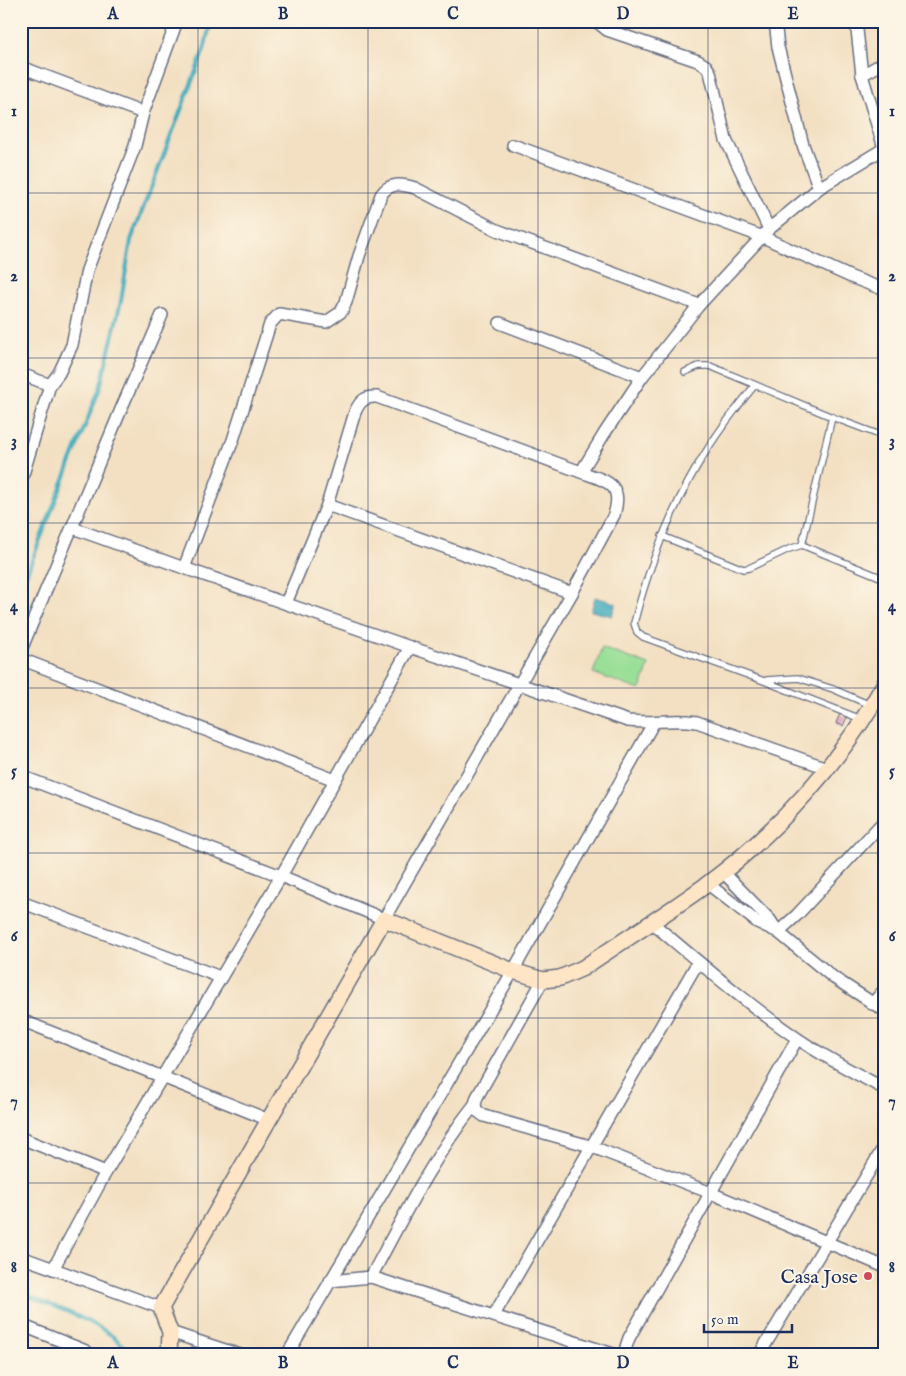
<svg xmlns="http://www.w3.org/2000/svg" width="906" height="1376" font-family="'IM FELL English',serif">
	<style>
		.green { fill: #9adf97; stroke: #5a877a }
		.water { fill: #3daabc; stroke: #2c6c8d }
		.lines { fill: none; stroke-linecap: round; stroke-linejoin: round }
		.stream { stroke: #3daabc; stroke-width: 4 }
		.building { fill: #d78aae }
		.lane-casing { stroke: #676d81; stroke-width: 8 }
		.street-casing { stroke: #676d81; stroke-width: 14 }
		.secondary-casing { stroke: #676d81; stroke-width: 18 }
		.lane { stroke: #fff; stroke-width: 5.5 }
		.street { stroke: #fff; stroke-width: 11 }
		.secondary { stroke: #fde5c5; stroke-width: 15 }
		.grid { fill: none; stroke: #1b2f5e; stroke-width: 1; stroke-opacity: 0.55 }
		.poi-dot { fill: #d1495b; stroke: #fcf5e5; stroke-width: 2 }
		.labels { text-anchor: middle; stroke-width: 4; stroke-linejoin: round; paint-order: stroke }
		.poi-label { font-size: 20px; fill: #1b2f5e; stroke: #fcf5e5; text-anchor: end }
		.neatline { fill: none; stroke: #1b2f5e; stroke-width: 2 }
		.grid-label { font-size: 16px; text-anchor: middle; font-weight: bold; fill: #1b2f5e }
	</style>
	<rect width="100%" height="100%" fill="#fcf5e5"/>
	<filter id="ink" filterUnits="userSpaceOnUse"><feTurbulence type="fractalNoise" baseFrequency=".02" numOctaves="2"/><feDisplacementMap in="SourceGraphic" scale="10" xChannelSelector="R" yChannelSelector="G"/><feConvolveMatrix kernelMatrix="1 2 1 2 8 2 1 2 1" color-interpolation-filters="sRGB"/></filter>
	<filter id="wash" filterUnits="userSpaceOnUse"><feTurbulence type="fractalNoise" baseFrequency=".0096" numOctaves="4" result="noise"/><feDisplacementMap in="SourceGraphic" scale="20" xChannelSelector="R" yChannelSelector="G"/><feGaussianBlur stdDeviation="1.12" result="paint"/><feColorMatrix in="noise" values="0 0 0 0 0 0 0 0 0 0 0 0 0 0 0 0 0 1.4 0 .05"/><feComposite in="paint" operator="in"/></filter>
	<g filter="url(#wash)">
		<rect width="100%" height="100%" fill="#f3e0c2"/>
		<polygon class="green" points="602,648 649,665 640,690 593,673"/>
		<polygon class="water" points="595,597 616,603 612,616 591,611"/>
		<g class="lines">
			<g class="stream">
				<polyline points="21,588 100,388 121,301 131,240 204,50 211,21"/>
				<path d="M21 1293C49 1305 118 1327 129 1355"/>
			</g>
		</g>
		<g id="blocks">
			<polygon class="building" points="840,714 847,717 843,726 836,723"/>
		</g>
	</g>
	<g filter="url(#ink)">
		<use href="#blocks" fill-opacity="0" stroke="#676d81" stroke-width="1"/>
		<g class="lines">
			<g class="lane-casing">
				<g id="lane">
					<polyline points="685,372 699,366 710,366 832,417 885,437"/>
					<path d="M755 385C738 406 721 427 707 450 673 503 650 562 634 623L637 632 643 637 764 681 861 719"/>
					<polyline points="662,536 743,569 749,568 789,549 802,545 885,579"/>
					<polyline points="802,545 832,417"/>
					<polyline points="767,680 798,678 833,689 870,705"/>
				</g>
			</g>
			<g class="street-casing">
				<g id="street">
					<polyline points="596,21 607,30 698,61 706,66 710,72 726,140 769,229"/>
					<polyline points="775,21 778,47 803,145 819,188"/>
					<polyline points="856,21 862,75 884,148"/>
					<polyline points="21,67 143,113 135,146 87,270 72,345 59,373 50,385 21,374"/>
					<polyline points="862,75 885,62"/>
					<polyline points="143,113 177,21"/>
					<polyline points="513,145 763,237 851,277 885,290"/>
					<path d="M699 305 497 230 415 188C402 184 389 182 381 195L359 256 346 302 341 312 326 322 279 314 270 324 233 440 184 568 410 647 628 721C651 724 673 718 697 722L827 768"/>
					<polyline points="500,323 642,377"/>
					<polyline points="21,481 50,385"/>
					<polyline points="327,505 572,593"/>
					<polyline points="73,528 184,568"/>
					<path d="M286 603 327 505 355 412C360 401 365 396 377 397L581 472"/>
					<polyline points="21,650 122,407 162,315"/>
					<polyline points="21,659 335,780"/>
					<path d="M21 776 281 876 384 919 572 593 614 515C624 483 606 481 581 472L604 434 642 377 699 305 769 229 819 188 885 148"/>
					<polyline points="722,871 770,920 778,932"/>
					<polyline points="708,884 757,922 778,932 834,978 885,1011"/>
					<polyline points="21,902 220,977"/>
					<path d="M651 922C699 962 747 1004 798 1039 826 1058 855 1073 885 1089"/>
					<polyline points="778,932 797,915 885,820"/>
					<polyline points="543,980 477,1097 475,1104 476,1110 484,1116 590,1146 711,1193 885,1267"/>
					<polyline points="872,1004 885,989"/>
					<polyline points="21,1020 269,1120"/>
					<path d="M475 1104C433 1157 403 1217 371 1277L616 1355"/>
					<polyline points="21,1138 106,1172"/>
					<polyline points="21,1257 161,1308"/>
					<polyline points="53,1269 106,1172 281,876 410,647"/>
					<polyline points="330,1281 371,1277"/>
					<polyline points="494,1315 698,962"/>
					<polyline points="21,1325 86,1351 90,1355"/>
					<polyline points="170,1332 240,1355"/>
					<polyline points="287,1355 513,971 654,722"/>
					<polyline points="626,1355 626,1347 629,1338 797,1039"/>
					<polyline points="759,1355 885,1145"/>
					<polyline points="884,1355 885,1353"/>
				</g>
			</g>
			<g class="secondary-casing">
				<path id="secondary" d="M169 1355 170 1332 161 1308 384 919 513 971 543 980 560 978 583 968C624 940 666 914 706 885 777 833 842 760 885 683"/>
			</g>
			<use href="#lane" class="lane"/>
			<use href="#street" class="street"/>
			<use href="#secondary" class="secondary"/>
		</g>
	</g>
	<path class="grid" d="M198 21V1355M368 21V1355M538 21V1355M708 21V1355M21 193H885M21 358H885M21 523H885M21 688H885M21 853H885M21 1018H885M21 1183H885"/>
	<circle class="poi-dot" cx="868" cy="1276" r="5"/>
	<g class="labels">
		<g class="poi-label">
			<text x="858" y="1283">Casa Jose</text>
		</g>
	</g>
	<rect width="906" height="1376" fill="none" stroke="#fcf5e5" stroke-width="55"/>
	<path d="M704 1324v8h88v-8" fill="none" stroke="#1b2f5e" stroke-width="2.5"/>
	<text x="711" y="1324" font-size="15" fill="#1b2f5e" stroke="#fcf5e5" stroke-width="4" paint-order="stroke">50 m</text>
	<rect x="28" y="28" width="850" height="1320" class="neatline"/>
	<g class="grid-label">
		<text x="113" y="19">A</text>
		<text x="283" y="19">B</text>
		<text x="453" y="19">C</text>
		<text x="623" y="19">D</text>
		<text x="793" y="19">E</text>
		<text x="14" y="116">1</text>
		<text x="892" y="116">1</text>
		<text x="14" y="281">2</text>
		<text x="892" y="281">2</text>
		<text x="14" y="446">3</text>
		<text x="892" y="446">3</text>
		<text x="14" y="611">4</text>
		<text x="892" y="611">4</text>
		<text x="14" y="776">5</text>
		<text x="892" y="776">5</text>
		<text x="14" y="941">6</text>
		<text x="892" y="941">6</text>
		<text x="14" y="1106">7</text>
		<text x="892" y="1106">7</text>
		<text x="14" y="1272">8</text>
		<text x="892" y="1272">8</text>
		<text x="113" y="1368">A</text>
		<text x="283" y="1368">B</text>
		<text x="453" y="1368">C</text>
		<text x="623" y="1368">D</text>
		<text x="793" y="1368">E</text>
	</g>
</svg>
